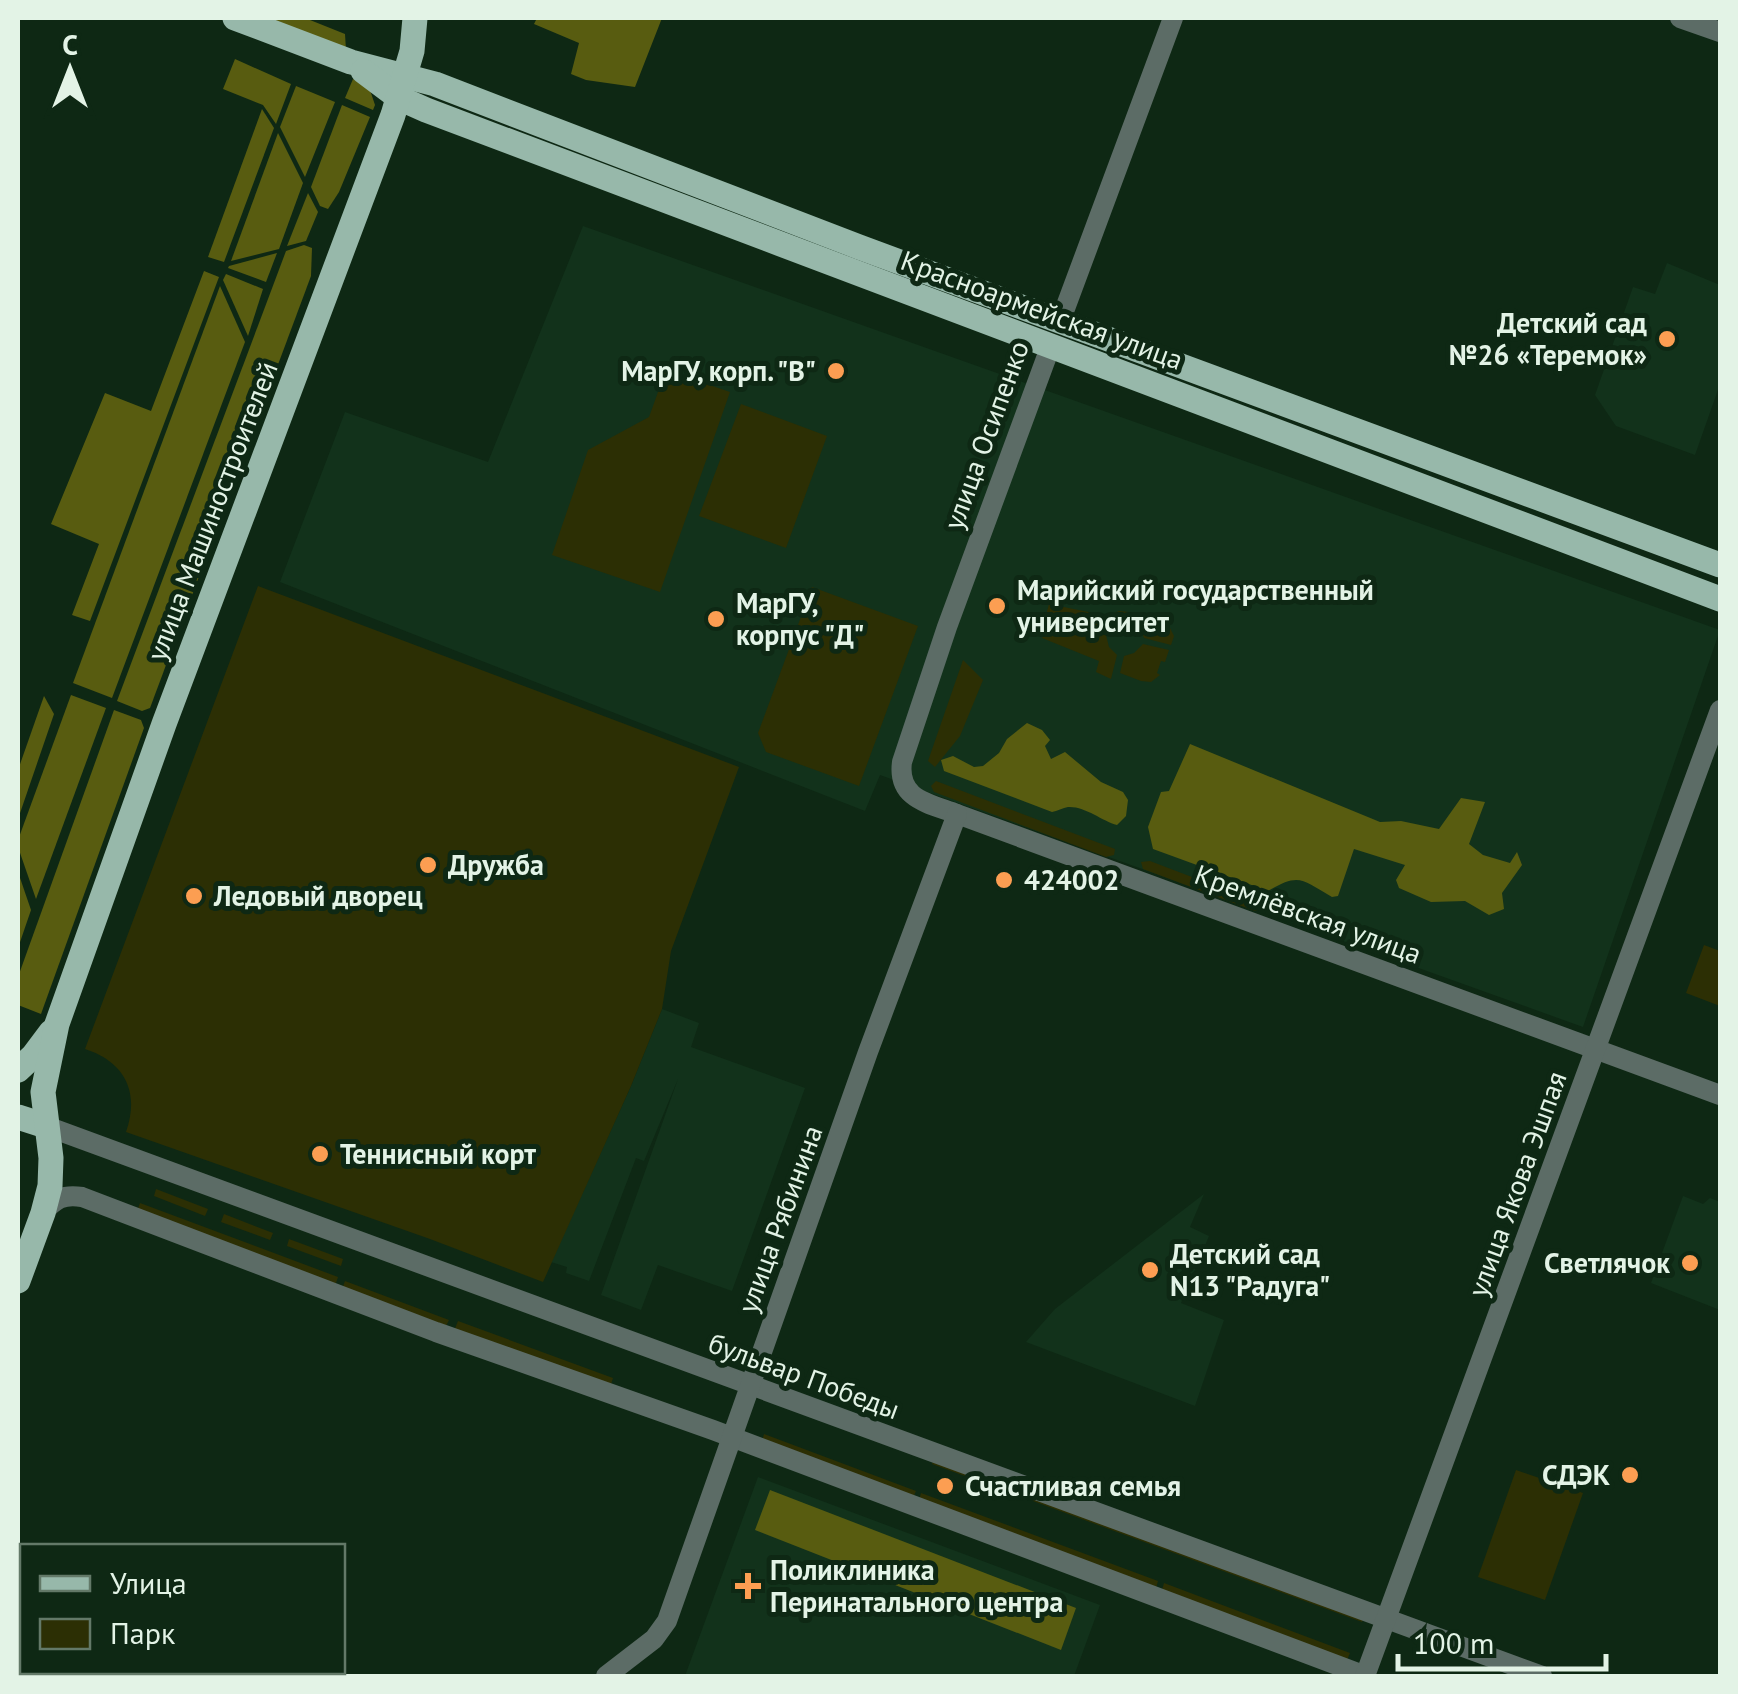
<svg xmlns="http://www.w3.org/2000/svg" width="1738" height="1694" font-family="'PT Sans',sans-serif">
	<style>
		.built { fill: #12321b }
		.green { fill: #2c2f04 }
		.forest { fill: #585c10 }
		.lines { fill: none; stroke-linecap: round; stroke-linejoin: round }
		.minor { stroke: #5c6c66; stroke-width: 20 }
		.major { stroke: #97b8aa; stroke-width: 25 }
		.poi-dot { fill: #fc9e52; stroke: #0e2814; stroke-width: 4 }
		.labels { text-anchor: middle; stroke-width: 10; stroke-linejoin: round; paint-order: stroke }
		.street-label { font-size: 28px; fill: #e3f3e6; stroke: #0e2814 }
		.poi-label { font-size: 28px; font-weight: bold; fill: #e3f3e6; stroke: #0e2814; text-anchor: start }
	</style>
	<rect width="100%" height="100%" fill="#0e2814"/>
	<g class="built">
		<polygon points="583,226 1720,630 1583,1027 880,775 865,811 280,582 345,412 488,462"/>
		<polygon points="1667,263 1720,285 1720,384 1695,455 1616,426 1595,395 1633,287 1655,294"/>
		<polygon points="662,1009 699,1023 691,1047 805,1088 732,1291 658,1265 641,1310 601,1295 678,1079 644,1161 636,1158 589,1281 566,1273 567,1267 551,1262 631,1086"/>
		<polygon points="1204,1194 1190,1227 1209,1236 1181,1303 1224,1320 1195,1406 1026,1342 1055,1309"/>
		<polygon points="1683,1196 1703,1204 1710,1198 1720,1202 1720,1310 1651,1283"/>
		<polygon points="758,1477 1100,1605 1074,1676 685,1676"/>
	</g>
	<g class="green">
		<polygon points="666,370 730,392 660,592 552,555 588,450 649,417"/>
		<polygon points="741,404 827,436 786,548 699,516"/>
		<path d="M258 586 739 767 671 951 662 1009 631 1086 543 1282 430 1239 126 1132C140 1092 125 1062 85 1049Z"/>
		<polygon points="812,587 918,626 859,786 766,752 758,733"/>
		<polygon points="1049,604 1108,616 1119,611 1129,612 1127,618 1117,619 1107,629 1046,615"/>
		<polygon points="1135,613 1170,628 1174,636 1171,645 1144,638 1140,626 1132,618"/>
		<polygon points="1049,622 1106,635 1109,647 1117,655 1111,679 1096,672 1099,661 1042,638"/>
		<polygon points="1143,644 1169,650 1165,662 1161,661 1157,673 1160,675 1151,682 1141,681 1120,673 1124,656 1134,653"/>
		<polygon points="963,660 983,680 960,736 935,767 928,761"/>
		<polygon points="936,781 1115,849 1114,855 1106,857 934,792 931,786"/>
		<polygon points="1150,861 1260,903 1260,909 1255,911 1143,869 1141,862"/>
		<polygon points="1704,945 1720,951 1720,1006 1686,993"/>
		<polygon points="156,1189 208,1209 205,1216 154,1196"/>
		<polygon points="140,1203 338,1277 335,1286 137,1211"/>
		<polygon points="224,1214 273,1233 270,1240 221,1222"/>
		<polygon points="289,1239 343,1259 341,1266 287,1246"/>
		<polygon points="345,1281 449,1320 445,1328 342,1289"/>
		<polygon points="458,1321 613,1378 610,1387 454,1331"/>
		<polygon points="764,1434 916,1491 913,1498 762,1441"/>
		<polygon points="935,1457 1365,1615 1362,1622 932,1464"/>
		<polygon points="1516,1470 1583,1493 1545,1600 1478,1577"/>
		<polygon points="921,1493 1158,1581 1156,1588 919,1500"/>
		<polygon points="1164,1583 1350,1653 1347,1660 1162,1590"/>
	</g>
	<g class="forest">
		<polygon points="264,18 305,18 345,34 346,50"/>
		<polygon points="537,18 662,18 635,87 586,80 571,74 579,43 534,24"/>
		<polygon points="235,59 291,84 276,124 263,105 223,89"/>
		<polygon points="353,79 370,90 375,105 373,110 345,98"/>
		<polygon points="296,86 335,102 305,177 280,127"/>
		<polygon points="342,105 370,117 339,192 328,209 320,206 311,187"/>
		<polygon points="262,109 274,128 224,262 208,257"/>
		<polygon points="278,133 303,183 279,249 231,261"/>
		<polygon points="308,193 318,212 306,241 287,246"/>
		<polygon points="304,245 312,248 311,276 150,708 142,711 117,701 286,251"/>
		<polygon points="277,253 266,282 228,268 229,266"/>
		<polygon points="204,271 219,277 90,621 72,615 99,544 51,524 105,393 151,411"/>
		<polygon points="226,274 263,289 248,336 223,280"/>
		<polygon points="220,286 245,342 112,698 73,683"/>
		<polygon points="71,695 106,708 36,899 18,847 18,840"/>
		<polygon points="44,696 54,714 18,819 18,770"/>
		<polygon points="114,710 141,720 144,728 41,1014 18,1005 18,977"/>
		<path d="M1027 723 1042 730 1050 740 1045 746 1051 759 1065 752 1101 782 1123 792 1128 800 1126 816 1117 825C1102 821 1085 806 1068 807 1063 808 1057 811 1052 812L944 771 941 760 953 756 974 767 983 766 999 753 1007 739Z"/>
		<path d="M1190 744 1380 822 1401 821 1439 829 1461 798 1485 802 1469 844 1483 855 1510 863 1517 852 1522 865 1502 893 1504 909 1489 915 1465 901 1431 902 1399 888 1396 880 1405 865 1354 849 1338 896 1332 897C1302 880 1300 872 1268 891L1153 849 1148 827 1161 792 1169 791Z"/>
		<polygon points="18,872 31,910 18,948"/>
		<polygon points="770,1490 1076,1608 1061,1650 755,1530"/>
	</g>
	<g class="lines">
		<g class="minor">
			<polyline points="1680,18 1720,32"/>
			<polyline points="1060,322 1173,18"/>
			<path d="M1051 345 947 627 902 762C897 799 928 803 957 814L1720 1095"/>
			<polyline points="46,1126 1542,1676"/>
			<path d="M43 1213C55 1199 63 1194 82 1197L436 1332 713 1430 1366 1676"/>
			<polyline points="606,1676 654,1639 667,1621 868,1052 957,814"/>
			<polyline points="1365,1676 1720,710"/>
		</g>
		<g class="major">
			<polyline points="235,18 351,62 435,84 859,247 1720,565"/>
			<polyline points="363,71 399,98 426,110 1720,599"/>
			<polyline points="18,1070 33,1056 51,1032"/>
			<polyline points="18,1117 46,1126"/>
			<polyline points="18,1281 43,1213 50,1186 51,1158 43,1092 57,1024 164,724 393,115 412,51 415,18"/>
			<polyline points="18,1586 22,1592"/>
			<polyline points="82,1672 86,1676"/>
		</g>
	</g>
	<g class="poi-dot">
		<circle cx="1667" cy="339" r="10"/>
		<circle cx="836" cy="371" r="10"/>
		<circle cx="997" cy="606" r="10"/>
		<circle cx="716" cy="619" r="10"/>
		<circle cx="428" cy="865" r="10"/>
		<circle cx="1004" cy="880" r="10"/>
		<circle cx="194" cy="896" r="10"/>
		<circle cx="320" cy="1154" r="10"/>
		<circle cx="1690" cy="1263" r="10"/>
		<circle cx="1150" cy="1270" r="10"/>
		<circle cx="1630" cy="1475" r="10"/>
		<circle cx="945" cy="1486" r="10"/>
		<path d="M743 1571h10v10h10v10h-10v10h-10v-10h-10v-10h10z"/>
	</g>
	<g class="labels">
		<g class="street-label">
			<text transform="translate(1042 310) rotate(20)" y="10">Красноармейская улица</text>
			<text transform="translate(986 435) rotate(-70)" y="10">улица Осипенко</text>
			<text transform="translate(212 511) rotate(-69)" y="10">улица Машиностроителей</text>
			<text transform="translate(1308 914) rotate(20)" y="10">Кремлёвская улица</text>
			<text transform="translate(1517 1184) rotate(-70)" y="10">улица Якова Эшпая</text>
			<text transform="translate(780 1219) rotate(-70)" y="10">улица Рябинина</text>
			<text transform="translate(804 1376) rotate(20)" y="10">бульвар Победы</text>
		</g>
		<g class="poi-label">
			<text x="1647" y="333" text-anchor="end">Детский сад<tspan x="1647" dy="32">№26 «Теремок»</tspan></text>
			<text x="816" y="381" text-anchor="end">МарГУ, корп. "В"</text>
			<text x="1017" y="600">Марийский государственный<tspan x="1017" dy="32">университет</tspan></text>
			<text x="736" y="613">МарГУ,<tspan x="736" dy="32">корпус "Д"</tspan></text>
			<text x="448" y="875">Дружба</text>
			<text x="1024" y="890">424002</text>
			<text x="214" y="906">Ледовый дворец</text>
			<text x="340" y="1164">Теннисный корт</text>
			<text x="1170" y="1264">Детский сад<tspan x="1170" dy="32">N13 "Радуга"</tspan></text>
			<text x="1670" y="1273" text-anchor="end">Светлячок</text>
			<text x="1610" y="1485" text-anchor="end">СДЭК</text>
			<text x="965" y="1496">Счастливая семья</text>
			<text x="770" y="1580">Поликлиника<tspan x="770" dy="32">Перинатального центра</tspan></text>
		</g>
	</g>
	<rect width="1738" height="1694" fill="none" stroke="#e3f3e6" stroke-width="40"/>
	<rect x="20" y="1544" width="325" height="130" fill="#0e2814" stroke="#637968" stroke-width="2.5"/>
	<rect x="40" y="1576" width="50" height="15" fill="#97b8aa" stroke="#637968" stroke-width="2.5"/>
	<text x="110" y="1594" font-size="30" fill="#e3f3e6">Улица</text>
	<rect x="40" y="1619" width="50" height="30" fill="#2c2f04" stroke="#637968" stroke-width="2.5"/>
	<text x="110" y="1644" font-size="30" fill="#e3f3e6">Парк</text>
	<g transform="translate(70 70)" stroke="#0e2814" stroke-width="8" paint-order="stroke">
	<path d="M0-8L18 38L0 25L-18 38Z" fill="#e3f3e6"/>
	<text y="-15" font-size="28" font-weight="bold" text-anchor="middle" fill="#e3f3e6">С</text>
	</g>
	<path d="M1398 1654v15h208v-15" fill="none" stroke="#e3f3e6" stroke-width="5"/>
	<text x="1413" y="1654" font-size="30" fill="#e3f3e6" stroke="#0e2814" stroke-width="8" paint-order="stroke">100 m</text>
</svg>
